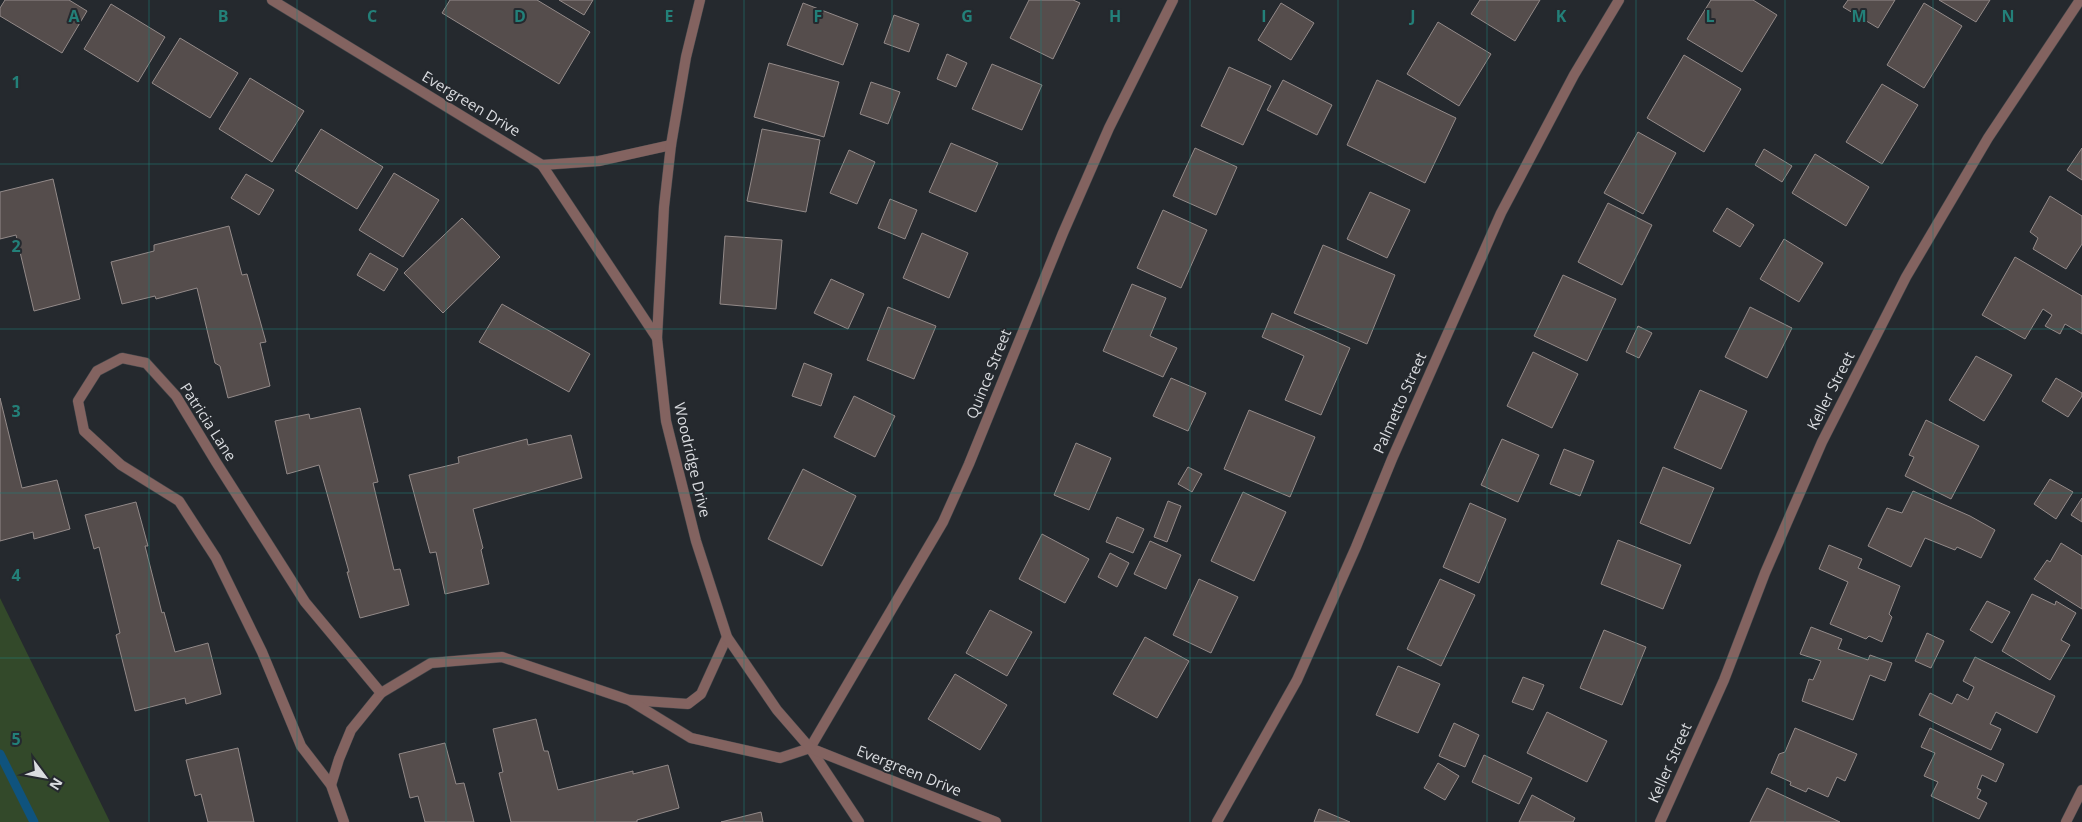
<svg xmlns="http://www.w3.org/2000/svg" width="2082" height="822" font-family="'Open Sans',sans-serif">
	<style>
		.green { fill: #33492a }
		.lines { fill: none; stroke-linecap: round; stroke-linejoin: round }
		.stream { stroke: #0f537d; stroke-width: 9 }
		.building { fill: #554d4c; stroke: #938a89 }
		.minor-casing { stroke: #42464a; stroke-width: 11 }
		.tertiary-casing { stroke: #42464a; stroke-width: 11 }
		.minor { stroke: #836360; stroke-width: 10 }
		.tertiary { stroke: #836360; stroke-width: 10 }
		.grid { fill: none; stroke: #238079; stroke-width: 1; stroke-opacity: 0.55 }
		.labels { text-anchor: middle; stroke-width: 4; stroke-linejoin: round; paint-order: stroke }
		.street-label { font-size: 15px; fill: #dadce0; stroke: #25292e }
		.grid-label { font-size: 16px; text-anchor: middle; font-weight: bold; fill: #238079; stroke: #25292e; stroke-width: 4; stroke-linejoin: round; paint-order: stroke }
	</style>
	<rect width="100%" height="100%" fill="#25292e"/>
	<polygon class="green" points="0,598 110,822 0,822"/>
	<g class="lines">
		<polyline class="stream" points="0,754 34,822"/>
	</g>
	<g class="building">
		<polygon points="5,0 69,0 87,11 62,53 0,16 0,8"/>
		<polygon points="450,0 537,0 590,32 559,84 442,13"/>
		<polygon points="559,0 593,0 584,15"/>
		<polygon points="1029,0 1073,0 1080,3 1053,59 1010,38"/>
		<polygon points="1480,0 1540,0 1515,41 1471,14"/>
		<polygon points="1711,0 1753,0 1777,15 1742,72 1687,39"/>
		<polygon points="1848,0 1895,0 1878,28 1843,7"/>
		<polygon points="1939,0 1990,0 1976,22"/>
		<polygon points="803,3 858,24 843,65 787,45"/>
		<polygon points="1281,3 1314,23 1291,60 1258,40"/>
		<polygon points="1924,3 1962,26 1924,88 1887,65"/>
		<polygon points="111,4 165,37 138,82 84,49"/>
		<polygon points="894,15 919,24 909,52 884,43"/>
		<polygon points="1438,22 1491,54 1459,106 1407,74"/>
		<polygon points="180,38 238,73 210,118 152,83"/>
		<polygon points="947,54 967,63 956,87 937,79"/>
		<polygon points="1684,55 1741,89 1704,152 1647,118"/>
		<polygon points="769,63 839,82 824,137 754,117"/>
		<polygon points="992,64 1042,85 1022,130 972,109"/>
		<polygon points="1229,67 1271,86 1243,145 1201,126"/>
		<polygon points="250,78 304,111 272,162 219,129"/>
		<polygon points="1283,80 1332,105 1317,135 1267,110"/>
		<polygon points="1377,80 1456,118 1425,183 1347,145"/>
		<polygon points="871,82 900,92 888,124 860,114"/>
		<polygon points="1882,84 1918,105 1882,164 1846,142"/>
		<polygon points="321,129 383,167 357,209 295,171"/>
		<polygon points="762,129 820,140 806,212 747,201"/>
		<polygon points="1638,132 1676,153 1643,214 1604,193"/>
		<polygon points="951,143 998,163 976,212 929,192"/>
		<polygon points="1195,148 1237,167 1216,215 1173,196"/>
		<polygon points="2082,148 2082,180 2067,170"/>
		<polygon points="1764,149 1792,166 1782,182 1755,165"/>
		<polygon points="849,150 875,162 857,204 830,193"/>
		<polygon points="1815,154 1869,187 1846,226 1792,193"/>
		<polygon points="394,173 439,200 403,257 359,230"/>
		<polygon points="246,174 274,190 259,215 231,198"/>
		<polygon points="53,179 80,299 34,311 16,235 0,239 0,192"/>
		<polygon points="1370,192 1410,210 1387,258 1347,239"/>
		<polygon points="2050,196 2082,216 2082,244 2066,269 2033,249 2038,238 2030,232"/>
		<polygon points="890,199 917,210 905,239 878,228"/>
		<polygon points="1608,203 1652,225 1622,285 1578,262"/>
		<polygon points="1727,208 1754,225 1740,247 1713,231"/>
		<polygon points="1163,210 1207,230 1181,288 1137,268"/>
		<polygon points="462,218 500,257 443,313 404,273"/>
		<polygon points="229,226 242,275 247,274 266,342 260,343 270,386 228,398 220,366 215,363 197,288 156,299 155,296 122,304 111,262 154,251 154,245"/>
		<polygon points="922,233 968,253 949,298 903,278"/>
		<polygon points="725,236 782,240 776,309 720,304"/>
		<polygon points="1784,239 1823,263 1799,302 1760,279"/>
		<polygon points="1323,245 1395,275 1367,344 1294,313"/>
		<polygon points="370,253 398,269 384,291 357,275"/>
		<polygon points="2015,257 2082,296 2082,334 2065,324 2060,334 2045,326 2052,315 2043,309 2025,339 1982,315"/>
		<polygon points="1563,275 1616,299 1587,361 1534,336"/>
		<polygon points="831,279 864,294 848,329 814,313"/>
		<polygon points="1132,284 1166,298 1150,336 1177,348 1163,377 1103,351"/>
		<polygon points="502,304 590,354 569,392 479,342"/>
		<polygon points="888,307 936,326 914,379 867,360"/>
		<polygon points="1750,307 1792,328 1767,378 1725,357"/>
		<polygon points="1272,313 1350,348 1321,415 1285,400 1304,356 1262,337"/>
		<polygon points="1638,326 1652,333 1639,358 1626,352"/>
		<polygon points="1533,352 1578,374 1552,428 1507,406"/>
		<polygon points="1976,356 2012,375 1984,421 1949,400"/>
		<polygon points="804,363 832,374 821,406 792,396"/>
		<polygon points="1171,378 1206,393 1188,431 1153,416"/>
		<polygon points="2056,378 2082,393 2082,396 2068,417 2042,401"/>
		<polygon points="1700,390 1747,411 1721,469 1674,448"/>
		<polygon points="854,396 895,416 875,457 834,437"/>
		<polygon points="0,398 22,488 57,480 70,529 34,539 33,532 0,541"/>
		<polygon points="360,408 378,482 373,483 394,570 400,569 409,605 360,618 347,572 349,572 319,465 287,474 275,421 309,414 310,419"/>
		<polygon points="1249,410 1315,437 1290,497 1224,469"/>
		<polygon points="1926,420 1979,446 1951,499 1905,476 1914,457 1909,455"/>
		<polygon points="571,435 582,478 473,509 483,548 481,550 489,584 445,594 436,552 430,553 409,475 459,463 458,457 527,439 528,445"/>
		<polygon points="1502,439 1539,455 1518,502 1481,485"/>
		<polygon points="1076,443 1111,458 1089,510 1054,495"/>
		<polygon points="1564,449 1594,461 1580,496 1550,484"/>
		<polygon points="1188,467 1202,474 1192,492 1178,484"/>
		<polygon points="1663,467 1714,488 1690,544 1640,523"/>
		<polygon points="803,469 856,496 822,566 768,539"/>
		<polygon points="2050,479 2073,492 2056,519 2034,504"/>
		<polygon points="1913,491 1970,516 1995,530 1981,558 1957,547 1955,550 1925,538 1911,567 1868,546 1887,508 1902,513"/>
		<polygon points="1243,492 1286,512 1254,581 1211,561"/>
		<polygon points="2082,498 2082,522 2071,515"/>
		<polygon points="1168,501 1181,506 1167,542 1154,537"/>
		<polygon points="136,502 148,546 145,546 162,613 164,612 175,652 208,643 221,694 186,704 185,698 135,711 116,635 120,633 99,547 94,549 85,515"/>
		<polygon points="1470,503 1506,519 1479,583 1443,567"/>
		<polygon points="1117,517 1144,529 1133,553 1106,542"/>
		<polygon points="1042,534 1089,559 1065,603 1019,579"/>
		<polygon points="1618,540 1681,565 1663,609 1601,584"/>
		<polygon points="1150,541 1181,555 1166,589 1134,574"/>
		<polygon points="2061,543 2082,556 2082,609 2034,579 2047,560 2050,562"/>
		<polygon points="1829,545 1862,559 1858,568 1900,586 1889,614 1892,617 1882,642 1869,636 1866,639 1830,624 1848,582 1819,569"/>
		<polygon points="1110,553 1129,563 1117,587 1098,577"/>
		<polygon points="1199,579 1238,597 1211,653 1173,635"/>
		<polygon points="1440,579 1475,595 1441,666 1407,649"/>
		<polygon points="2032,594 2055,605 2056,601 2076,613 2061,640 2070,645 2050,680 2002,651"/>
		<polygon points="1987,601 2010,612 1992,643 1970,630"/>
		<polygon points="990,610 1032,632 1007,676 966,653"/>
		<polygon points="1811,627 1842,639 1838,649 1868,660 1870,655 1892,663 1885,681 1870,675 1853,720 1802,701 1809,679 1813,680 1821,661 1800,654"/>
		<polygon points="1604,630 1646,647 1622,705 1580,688"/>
		<polygon points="1927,633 1944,641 1931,668 1915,661"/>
		<polygon points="1145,637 1189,661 1157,718 1113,694"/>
		<polygon points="1975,657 2055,696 2037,733 1996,712 1990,724 2001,729 1991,750 1919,715 1930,693 1952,704 1957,694 1968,700 1974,687 1963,681"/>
		<polygon points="1398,666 1440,684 1418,733 1376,715"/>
		<polygon points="955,674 1007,705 980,750 928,719"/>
		<polygon points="1523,677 1544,685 1533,710 1512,702"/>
		<polygon points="1547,712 1607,741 1587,782 1527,753"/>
		<polygon points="536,719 544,751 548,751 558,790 633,771 633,774 668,765 679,808 637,820 637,822 511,822 499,773 503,772 493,729"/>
		<polygon points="1454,723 1479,735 1465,767 1439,756"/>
		<polygon points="1795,728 1857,754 1845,781 1837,777 1828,797 1808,788 1806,792 1790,785 1791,782 1771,773 1779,754 1785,752"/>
		<polygon points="1930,728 2004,764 1996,782 1982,775 1977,788 1981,790 1977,798 1987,803 1979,819 1931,796 1938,782 1924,776 1935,753 1921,747"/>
		<polygon points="445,743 456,784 464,783 474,822 425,822 418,796 410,798 399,754"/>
		<polygon points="238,748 254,822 208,822 201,794 195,796 186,760"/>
		<polygon points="1484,755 1532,778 1519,804 1472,782"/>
		<polygon points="1438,763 1459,776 1445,800 1424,788"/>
		<polygon points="1767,788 1840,822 1750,822"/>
		<polygon points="1532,795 1575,818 1573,822 1519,822"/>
		<polygon points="1319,809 1350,822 1314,822"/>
		<polygon points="761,812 763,822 721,822"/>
	</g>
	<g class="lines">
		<g class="minor-casing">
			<g id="minor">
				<polyline points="272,0 542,165 599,161 671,145"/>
				<polyline points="630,700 688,704 701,694 727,637"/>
				<polyline points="810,748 943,522 969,464 1063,233 1109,128 1173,0"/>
				<polyline points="810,748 859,822"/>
				<polyline points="331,785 339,759 351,730 381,693 431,663 502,657 629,700 691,738 780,758 810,748"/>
				<polyline points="344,822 331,785 301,746 262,652 216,558 179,501 121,465 84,431 78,401 97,371 122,358 146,363 176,396 216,462 305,602 381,693"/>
				<polyline points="1217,822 1297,680 1356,547 1392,459 1501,213 1574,75 1619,0"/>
				<polyline points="1660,822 1724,680 1765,573 1822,442 1906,277 1988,138 2080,0"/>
				<polyline points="2066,822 2082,790"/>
			</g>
		</g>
		<g class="tertiary-casing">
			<g id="tertiary">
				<polyline points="700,0 686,57 671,145 664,207 657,338 666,421 696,541 727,637 777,710 810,748 996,822"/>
				<polyline points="542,165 657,338"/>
			</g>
		</g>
		<use href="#minor" class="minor"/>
		<use href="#tertiary" class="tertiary"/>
	</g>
	<path class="grid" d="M149 0V822M297 0V822M446 0V822M595 0V822M744 0V822M892 0V822M1041 0V822M1190 0V822M1338 0V822M1487 0V822M1636 0V822M1785 0V822M1933 0V822M0 164H2082M0 329H2082M0 493H2082M0 658H2082"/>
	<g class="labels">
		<g class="street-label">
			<text transform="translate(471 104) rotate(31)" y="5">Evergreen Drive</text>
			<text transform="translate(989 374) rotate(-68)" y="5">Quince Street</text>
			<text transform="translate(1831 391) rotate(-63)" y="5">Keller Street</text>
			<text transform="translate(1400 403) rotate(-66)" y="5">Palmetto Street</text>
			<text transform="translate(208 422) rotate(57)" y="5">Patricia Lane</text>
			<text transform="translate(692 460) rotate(77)" y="5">Woodridge Drive</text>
			<text transform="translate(1670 763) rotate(-66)" y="5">Keller Street</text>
			<text transform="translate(909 771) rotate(22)" y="5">Evergreen Drive</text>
		</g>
	</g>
	<g class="grid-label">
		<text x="74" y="22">A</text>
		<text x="223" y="22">B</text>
		<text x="372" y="22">C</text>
		<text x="520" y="22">D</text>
		<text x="669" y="22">E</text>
		<text x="818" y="22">F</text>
		<text x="967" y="22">G</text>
		<text x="1115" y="22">H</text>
		<text x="1264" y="22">I</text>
		<text x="1413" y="22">J</text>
		<text x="1561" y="22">K</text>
		<text x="1710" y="22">L</text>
		<text x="1859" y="22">M</text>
		<text x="2008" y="22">N</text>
		<text x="16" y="88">1</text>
		<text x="16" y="252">2</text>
		<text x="16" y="417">3</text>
		<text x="16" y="581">4</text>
		<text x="16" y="745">5</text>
	</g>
	<g transform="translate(45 777) rotate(122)" stroke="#25292e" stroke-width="4" paint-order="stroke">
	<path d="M0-4L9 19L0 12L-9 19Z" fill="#dadce0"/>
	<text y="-8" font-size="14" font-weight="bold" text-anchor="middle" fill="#dadce0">N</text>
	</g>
</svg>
